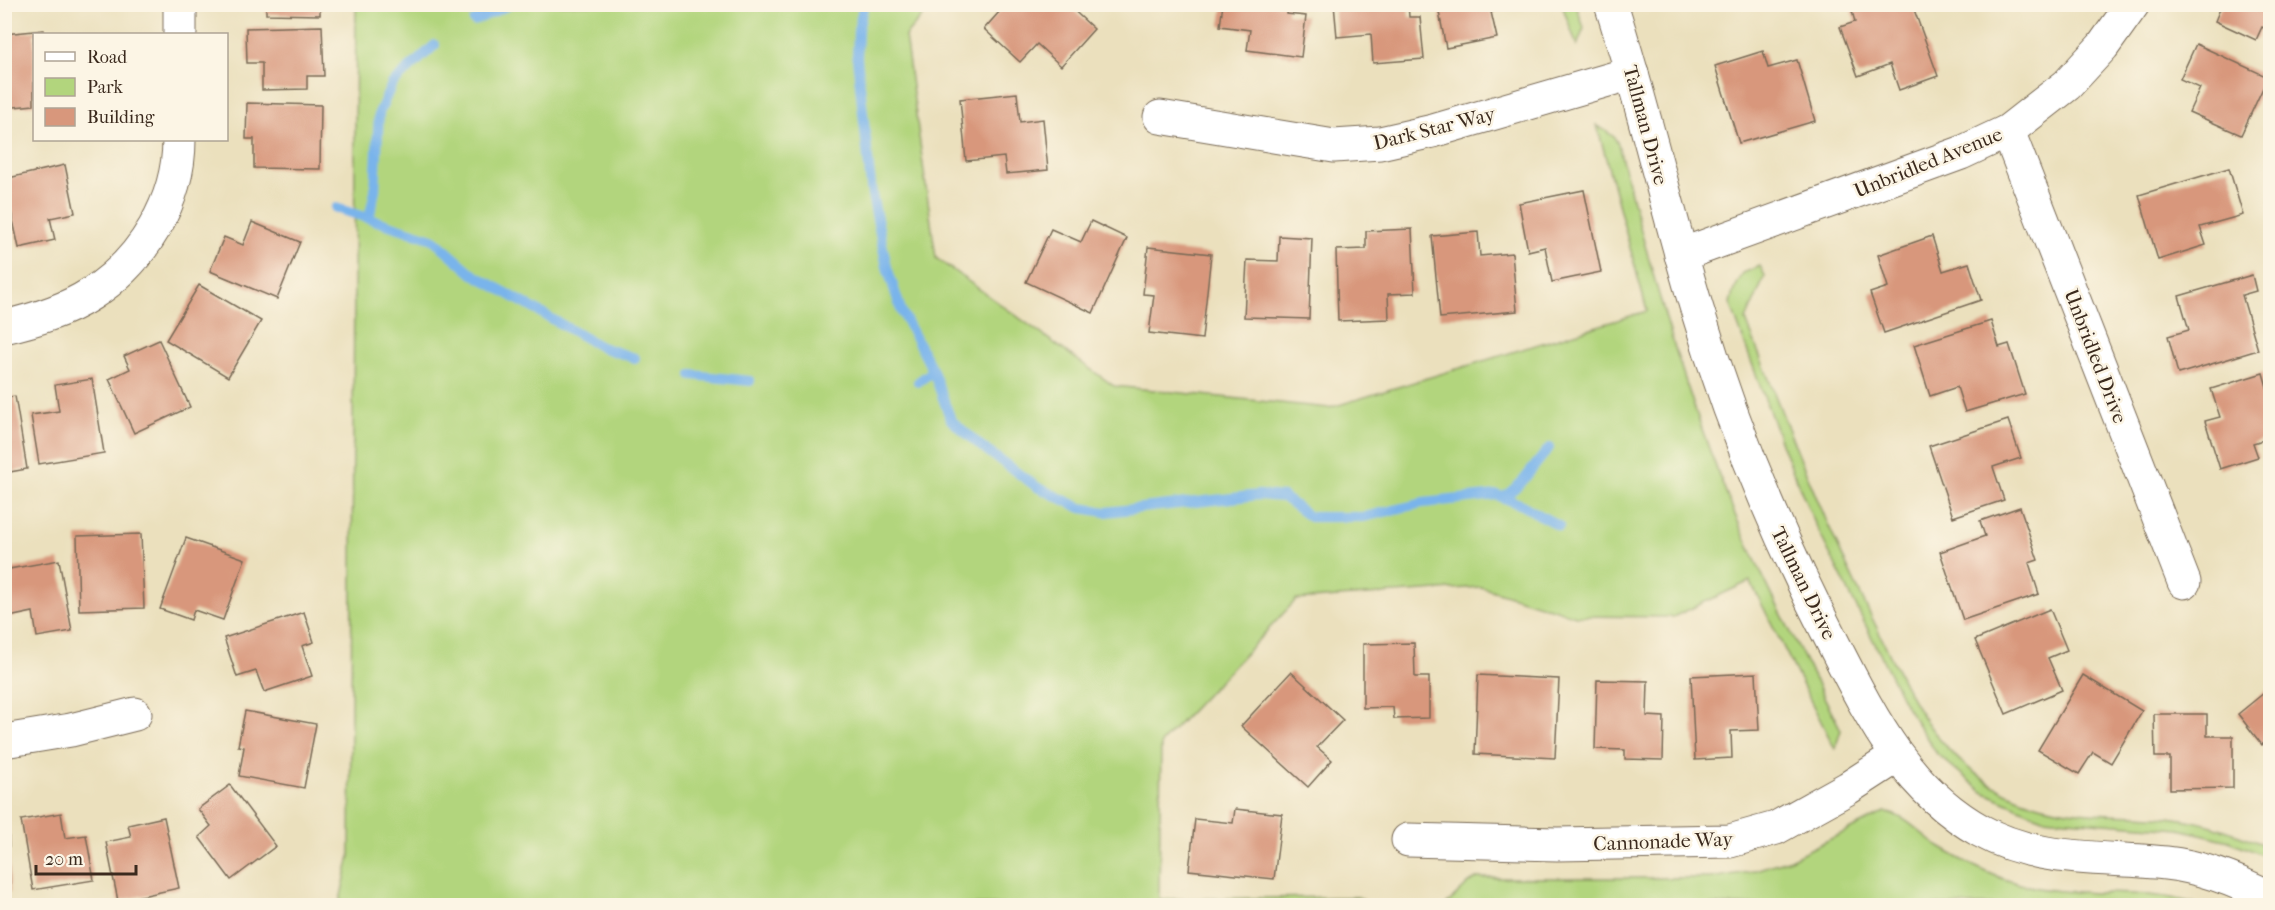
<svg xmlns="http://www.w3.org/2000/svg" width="2275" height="910" font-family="'IM FELL French Canon',serif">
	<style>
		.green { fill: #b2d57d; stroke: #76804e; stroke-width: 1.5 }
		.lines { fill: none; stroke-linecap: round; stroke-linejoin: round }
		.stream { stroke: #79b4eb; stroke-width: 10 }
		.building { fill: #d8977c }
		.minor-casing { stroke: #796a56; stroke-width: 35 }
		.minor { stroke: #fff; stroke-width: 33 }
		.labels { text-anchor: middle; stroke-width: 5; stroke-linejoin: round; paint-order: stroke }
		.street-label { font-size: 20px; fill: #3b2a1e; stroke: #fcf5e5 }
	</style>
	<rect width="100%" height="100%" fill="#fcf5e5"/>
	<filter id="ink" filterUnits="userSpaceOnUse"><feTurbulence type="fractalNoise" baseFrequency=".0167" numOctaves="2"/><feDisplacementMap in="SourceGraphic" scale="12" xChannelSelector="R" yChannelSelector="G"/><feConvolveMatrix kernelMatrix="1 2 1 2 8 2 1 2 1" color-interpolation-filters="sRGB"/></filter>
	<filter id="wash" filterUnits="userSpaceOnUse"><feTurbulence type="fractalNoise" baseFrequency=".008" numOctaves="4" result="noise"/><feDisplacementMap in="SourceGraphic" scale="24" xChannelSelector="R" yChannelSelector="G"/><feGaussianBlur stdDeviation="1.35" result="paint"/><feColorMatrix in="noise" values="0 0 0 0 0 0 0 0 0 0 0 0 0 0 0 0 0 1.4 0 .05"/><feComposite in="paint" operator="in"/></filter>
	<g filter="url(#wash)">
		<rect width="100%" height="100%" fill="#ebe0bd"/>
		<g class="green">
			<path d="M356 5H932L905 36 936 258 1114 386 1329 408 1647 311 1597 125 1614 137 1618 144C1651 271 1685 396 1736 517 1767 590 1805 659 1841 730L1835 749 1750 581 1673 617 1576 616 1481 587 1296 600 1161 743 1159 899 1358 897 1370 905H339L350 856Z"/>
			<polygon points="1562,5 1576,5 1584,28 1577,46"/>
			<path d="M1760 266 1765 276 1746 320C1785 422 1824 523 1873 620 1891 656 1907 696 1931 728 1953 759 1984 784 2019 798 2074 820 2119 811 2175 818 2208 822 2240 835 2270 847V858L2229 841 2180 829 2042 818 1983 792 1937 754 1907 708 1816 526 1782 446 1730 303 1733 292 1743 273Z"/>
			<path d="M1885 812C1907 816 1920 834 1938 846 1961 860 1987 874 2013 882 2073 901 2140 885 2199 905H1446L1469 883 1478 878H1710L1749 872 1790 859Z"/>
		</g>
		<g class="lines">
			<g class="stream">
				<polyline points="864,4 858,30 857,58 872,195 887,267 901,310 933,371 918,382"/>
				<polyline points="474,21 511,4"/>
				<polyline points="336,208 433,239 473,274 601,347 635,358"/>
				<polyline points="369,218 375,191 379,113 392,84 435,45"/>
				<polyline points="933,371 951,420 982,447 1037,487 1081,508 1106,512 1259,495 1283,497 1310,517 1364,517 1423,503 1497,495 1522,505 1559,526"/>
				<polyline points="692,375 750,381"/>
				<polyline points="1503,498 1522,482 1549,448"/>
			</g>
		</g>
		<g id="blocks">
			<g class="building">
				<polygon points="266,4 320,4 320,15 266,14"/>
				<polygon points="992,4 1067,4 1094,29 1061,66 1037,44 1020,62 984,29 1000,11"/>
				<polygon points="1223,4 1288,4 1287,14 1306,16 1301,57 1247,50 1250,30 1220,26"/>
				<polygon points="1334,4 1408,4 1409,17 1420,17 1424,59 1373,63 1371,34 1337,37"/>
				<polygon points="1451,4 1517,4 1518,7 1491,12 1497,38 1446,48 1438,7"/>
				<polygon points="1850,4 1879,4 1880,8 1890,4 1912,4 1938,76 1899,90 1890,64 1858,76 1840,27 1855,22"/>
				<polygon points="2222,4 2270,4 2270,31 2262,27 2256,40 2215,21"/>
				<polygon points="322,26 324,76 307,76 307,89 262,90 262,63 247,63 246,28"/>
				<polygon points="44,30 45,34 34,34 34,105 4,108 4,34"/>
				<polygon points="2196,44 2268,77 2241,135 2189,112 2200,88 2180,79"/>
				<polygon points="1763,51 1768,68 1797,60 1815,121 1739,143 1715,66"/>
				<polygon points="1017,93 1020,122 1043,119 1048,170 1006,174 1004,157 966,161 960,99"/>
				<polygon points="247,103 321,105 320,169 254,168 254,139 246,139"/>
				<polygon points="65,165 75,213 50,218 55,240 19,248 4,179"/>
				<polygon points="2229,168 2243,215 2200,227 2206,245 2158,260 2139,195"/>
				<polygon points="1584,190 1601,272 1552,282 1545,247 1528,251 1519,203"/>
				<polygon points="1091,221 1127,238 1093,313 1026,282 1051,229 1081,242"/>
				<polygon points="252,222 300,242 277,299 210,271 224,237 243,245"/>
				<polygon points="1412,229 1415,293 1388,294 1389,319 1338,321 1336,250 1366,249 1366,231"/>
				<polygon points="1478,232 1480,256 1512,253 1517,311 1440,318 1432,236"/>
				<polygon points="1279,236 1312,238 1309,319 1244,317 1247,260 1278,261"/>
				<polygon points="1932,236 1943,271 1969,263 1981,300 1884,333 1870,293 1888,287 1878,255"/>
				<polygon points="1148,247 1211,254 1202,339 1149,333 1154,295 1143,294"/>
				<polygon points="2252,275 2256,291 2242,295 2258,350 2178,374 2168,336 2189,330 2179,296"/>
				<polygon points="199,285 261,321 228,377 166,340"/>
				<polygon points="1991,321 1999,347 2009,344 2025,394 1965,412 1957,387 1930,396 1914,345"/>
				<polygon points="159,340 190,407 134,433 109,379 130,369 124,356"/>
				<polygon points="2263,373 2270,397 2270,438 2253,443 2258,457 2220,469 2205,421 2220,417 2211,389"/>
				<polygon points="92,379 104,453 39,464 31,415 59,411 55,385"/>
				<polygon points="15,396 27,469 4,473 4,398"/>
				<polygon points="2008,420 2021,458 1993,467 2004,500 1953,517 1929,446"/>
				<polygon points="2020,507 2038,560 2029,563 2039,594 1963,620 1940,552 1985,536 1980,521"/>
				<polygon points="141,534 144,608 79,610 77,536"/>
				<polygon points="186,538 245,559 223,620 194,610 191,620 160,609"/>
				<polygon points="59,560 72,631 37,637 33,612 4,618 4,570"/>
				<polygon points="2050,609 2067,650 2048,658 2062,690 2006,714 1975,640"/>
				<polygon points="304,612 314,642 302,646 312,676 264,692 256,671 237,677 224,638"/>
				<polygon points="1414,643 1415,677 1429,677 1429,718 1394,719 1393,707 1363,708 1363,644"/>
				<polygon points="1291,672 1343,720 1317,747 1332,760 1308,787 1241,726"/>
				<polygon points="1756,673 1759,730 1731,731 1732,758 1695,760 1691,676"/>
				<polygon points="1478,675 1559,679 1555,758 1475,754"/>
				<polygon points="2083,675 2142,711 2111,763 2093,752 2079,774 2038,750"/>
				<polygon points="1597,680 1648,681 1647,716 1664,717 1663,760 1625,759 1625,750 1595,749"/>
				<polygon points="2270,688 2270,739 2262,745 2238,714"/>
				<polygon points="245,711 316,724 304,788 239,776 244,747 238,746"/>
				<polygon points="2154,714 2207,714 2207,736 2233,736 2233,788 2170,789 2170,757 2155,757"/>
				<polygon points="230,785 276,846 231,880 199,837 211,826 198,809"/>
				<polygon points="1235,809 1282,814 1274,879 1189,870 1195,819 1233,823"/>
				<polygon points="61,813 65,838 86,835 94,880 33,890 21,820"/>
				<polygon points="4,816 8,816 10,892 4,892"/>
				<polygon points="164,817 179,888 118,901 106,842 131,837 128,825"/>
			</g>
		</g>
	</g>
	<g filter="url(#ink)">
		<use href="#blocks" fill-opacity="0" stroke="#796a56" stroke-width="1.5"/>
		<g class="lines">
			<g class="minor-casing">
				<g id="minor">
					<path d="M1611 4C1643 104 1666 206 1696 306 1731 424 1778 537 1835 647 1872 719 1907 790 1981 831 2039 863 2103 856 2166 863 2203 867 2238 881 2270 898"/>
					<polyline points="180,34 180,4"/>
					<polyline points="1160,117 1334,146 1380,143 1433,131 1632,73"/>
					<polyline points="2008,131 2184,582"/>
					<polyline points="1681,255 1961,153 2008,131 2067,85 2103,46 2133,4"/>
					<path d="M4 327C34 320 65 311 91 294 143 261 179 201 179 140"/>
					<polyline points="4,741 71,730 135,714"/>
					<polyline points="1408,840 1557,844 1730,841 1776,828 1848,788 1896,757"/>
				</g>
			</g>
			<use href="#minor" class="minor"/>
		</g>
	</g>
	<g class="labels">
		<g class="street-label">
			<text transform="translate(1646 125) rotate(75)" y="7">Tallman Drive</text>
			<text transform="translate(1434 128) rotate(-14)" y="7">Dark Star Way</text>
			<text transform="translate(1928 162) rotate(-22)" y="7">Unbridled Avenue</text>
			<text transform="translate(2096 356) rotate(69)" y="7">Unbridled Drive</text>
			<text transform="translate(1804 583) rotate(64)" y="7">Tallman Drive</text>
			<text transform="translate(1663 841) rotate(-2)" y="7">Cannonade Way</text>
		</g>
	</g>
	<rect width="2275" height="910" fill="none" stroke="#fcf5e5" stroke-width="24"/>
	<rect x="33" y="33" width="195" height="108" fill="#fcf5e5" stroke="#afa495" stroke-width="1.5"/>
	<rect x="45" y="52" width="30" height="9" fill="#ffffff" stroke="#afa495" stroke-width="1.5"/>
	<text x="87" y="63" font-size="18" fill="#3b2a1e">Road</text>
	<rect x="45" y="78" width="30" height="18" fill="#b2d57d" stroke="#afa495" stroke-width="1.5"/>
	<text x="87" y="93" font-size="18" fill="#3b2a1e">Park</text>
	<rect x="45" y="108" width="30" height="18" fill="#d8977c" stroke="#afa495" stroke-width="1.5"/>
	<text x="87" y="123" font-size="18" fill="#3b2a1e">Building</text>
	<path d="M36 865v9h100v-9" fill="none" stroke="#3b2a1e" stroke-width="3"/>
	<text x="45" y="865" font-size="18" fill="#3b2a1e" stroke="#fcf5e5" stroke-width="4.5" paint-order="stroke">20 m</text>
</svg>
